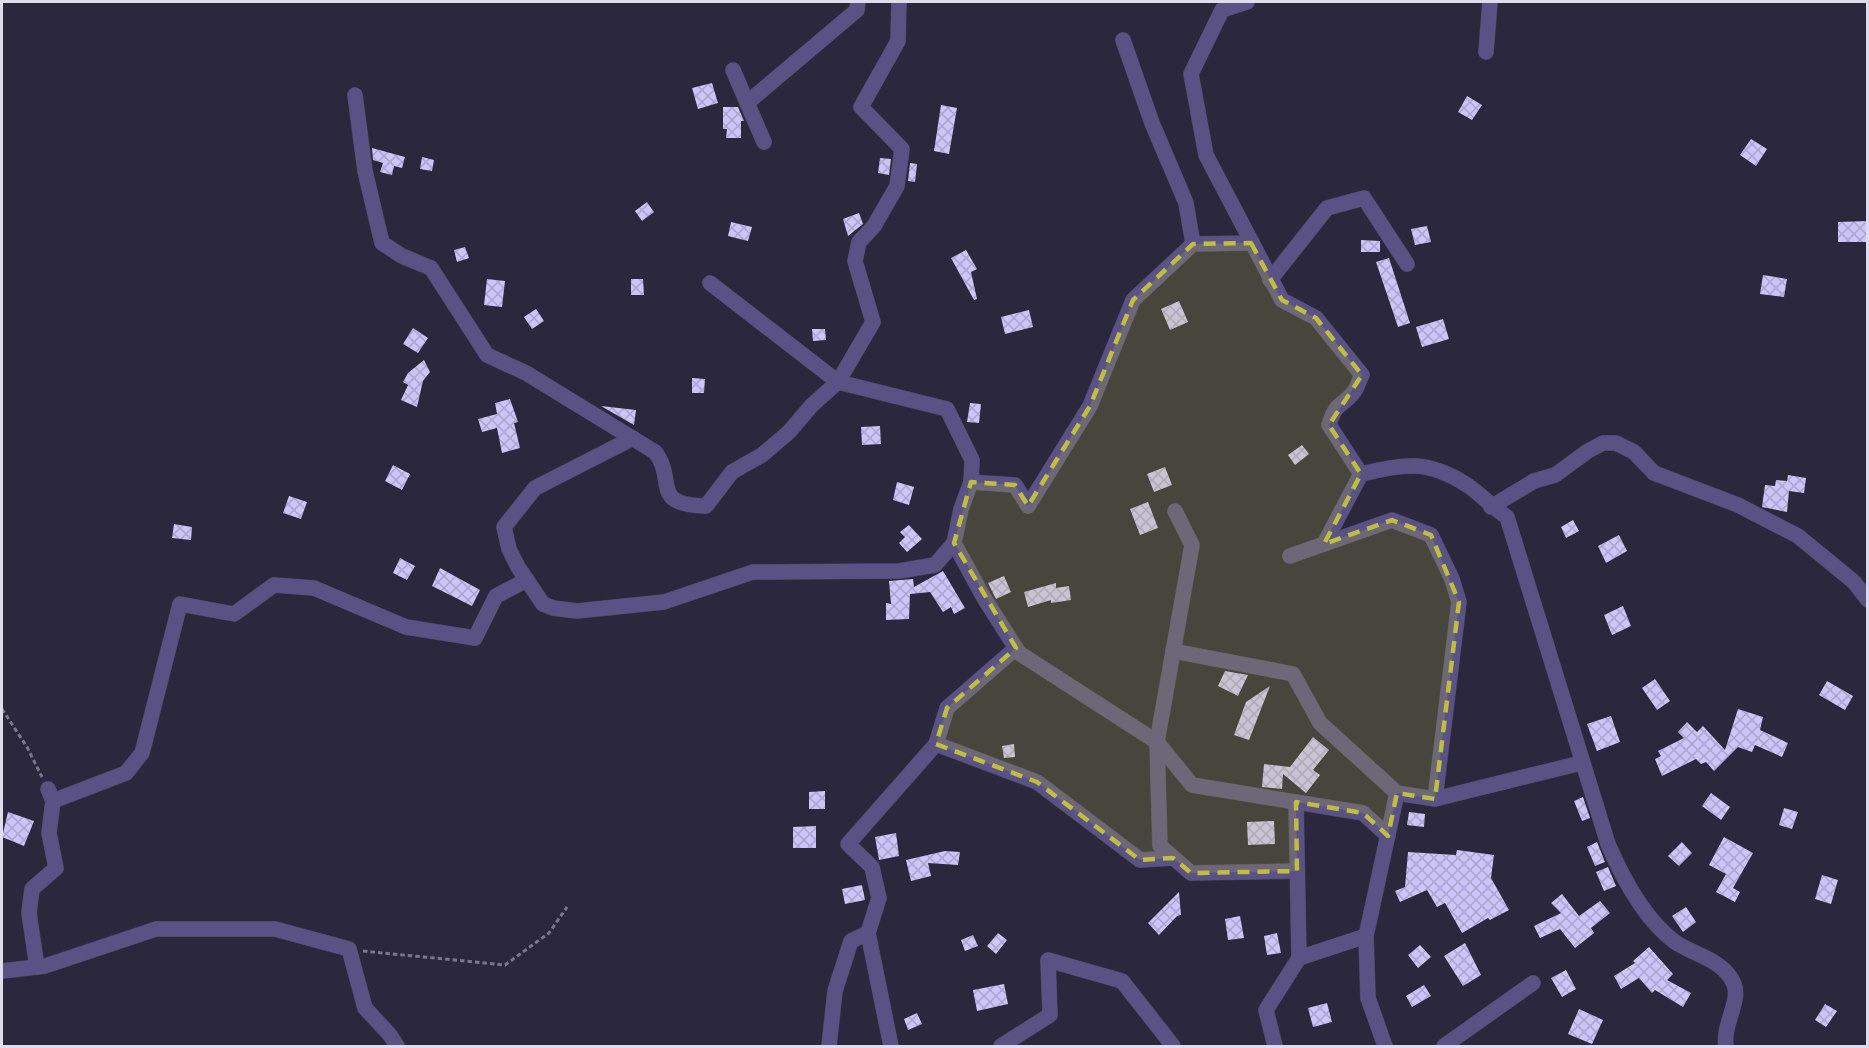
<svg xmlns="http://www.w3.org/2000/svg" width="1869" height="1048" font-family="Literata,serif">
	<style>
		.building { fill: url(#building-cross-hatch) }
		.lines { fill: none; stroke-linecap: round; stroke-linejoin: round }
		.minor-casing { stroke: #484459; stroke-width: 16 }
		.path { stroke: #7a778a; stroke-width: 3; stroke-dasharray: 4.5 3; stroke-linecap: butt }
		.minor { stroke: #5a5285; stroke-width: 15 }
		.marked { fill: #bdbf43; fill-opacity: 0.2; stroke: #bdbf43; stroke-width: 4.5; stroke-dasharray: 12 8; stroke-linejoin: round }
	</style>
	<defs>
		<pattern id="building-cross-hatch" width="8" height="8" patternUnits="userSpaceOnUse" patternTransform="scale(1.5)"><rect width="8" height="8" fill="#ccc5fa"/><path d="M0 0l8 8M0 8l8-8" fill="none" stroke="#aaa4cd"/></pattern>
	</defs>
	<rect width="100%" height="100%" fill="#2b273d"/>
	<g class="building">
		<polygon points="712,83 718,103 698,109 692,88"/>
		<polygon points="1467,96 1482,105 1472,120 1458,112"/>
		<polygon points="941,105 957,108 949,154 934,151"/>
		<polygon points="723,107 738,107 744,121 741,121 741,138 726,138 727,129 723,129"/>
		<polygon points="1751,139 1767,149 1756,166 1740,155"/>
		<polygon points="372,148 405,157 402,168 394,166 392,175 380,172 383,163 373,160"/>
		<polygon points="422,157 434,160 432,171 420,169"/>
		<polygon points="880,158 891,159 889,175 878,173"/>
		<polygon points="910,163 917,164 915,182 908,181"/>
		<polygon points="647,202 654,212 642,221 635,211"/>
		<polygon points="859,213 863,224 848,236 843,219"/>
		<polygon points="1868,221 1868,242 1838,242 1838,222"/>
		<polygon points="731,222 752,227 748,241 728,236"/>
		<polygon points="1427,226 1431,242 1415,245 1411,229"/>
		<polygon points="1361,240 1380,241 1380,252 1361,252"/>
		<polygon points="465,247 469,258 457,262 454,250"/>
		<polygon points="966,250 977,269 971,272 977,299 974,300 951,258"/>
		<polygon points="1389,258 1410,323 1398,327 1376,262"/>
		<polygon points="1763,275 1787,279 1784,297 1760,294"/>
		<polygon points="487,279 505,281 502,307 484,305"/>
		<polygon points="631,279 643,279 644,295 631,295"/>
		<polygon points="1179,301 1188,322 1170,330 1161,309"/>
		<polygon points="536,309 544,321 532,329 524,317"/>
		<polygon points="1029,310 1033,327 1005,334 1001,317"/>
		<polygon points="1443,319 1449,339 1422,347 1416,327"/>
		<polygon points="413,328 428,338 418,353 403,344"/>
		<polygon points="812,329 825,329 826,340 813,341"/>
		<polygon points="424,360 430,372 423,381 417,407 401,400 408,385 403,382 408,373"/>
		<polygon points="692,378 705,379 704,393 692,393"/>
		<polygon points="510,399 518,422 514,423 520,448 502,453 497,428 482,432 478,419 497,414 495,403"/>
		<polygon points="970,403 981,404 979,423 967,422"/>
		<polygon points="601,406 636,410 634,425"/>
		<polygon points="880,426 881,444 862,445 861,427"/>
		<polygon points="1302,445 1309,454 1295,465 1288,455"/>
		<polygon points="393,465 410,474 402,490 385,481"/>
		<polygon points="1165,467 1172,485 1154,492 1147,474"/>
		<polygon points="1788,475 1806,478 1804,493 1789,491 1787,512 1762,507 1765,485 1775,486 1776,480 1787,481"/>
		<polygon points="897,482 914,487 909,505 893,500"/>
		<polygon points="289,496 307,502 301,519 283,513"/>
		<polygon points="1148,502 1158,528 1140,535 1130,509"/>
		<polygon points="1573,520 1579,531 1566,538 1561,527"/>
		<polygon points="174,524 192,527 191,540 172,538"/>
		<polygon points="909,525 922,539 907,552 899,543 905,537 900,532"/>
		<polygon points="1619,535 1627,551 1606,563 1598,546"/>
		<polygon points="400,558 415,566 407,580 393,573"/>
		<polygon points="440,568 480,590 472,606 432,586"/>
		<polygon points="943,571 965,608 954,614 951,607 943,612 930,592 910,594 909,619 886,620 886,603 891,604 889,581 913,579 914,587"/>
		<polygon points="1004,576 1011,592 996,599 988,583"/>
		<polygon points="1056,583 1056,588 1069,586 1071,600 1051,603 1051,600 1028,607 1024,592"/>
		<polygon points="1623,606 1631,626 1612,635 1604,615"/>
		<polygon points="1225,671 1248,675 1238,696 1218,686"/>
		<polygon points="1655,679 1670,701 1657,710 1642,688"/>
		<polygon points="1827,681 1853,696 1845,710 1819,695"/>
		<polygon points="1270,686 1249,740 1234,735 1246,702"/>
		<polygon points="1738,709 1763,717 1760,730 1788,743 1782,757 1755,745 1752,752 1738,747 1714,771 1706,762 1701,764 1696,759 1662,776 1655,759 1661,756 1658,751 1684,738 1678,732 1687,722 1697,732 1703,726 1725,750"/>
		<polygon points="1611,716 1620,742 1597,751 1587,724"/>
		<polygon points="1313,737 1329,750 1313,770 1320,775 1306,793 1283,774 1282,789 1262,787 1264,764 1290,767"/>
		<polygon points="1014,744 1015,757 1004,758 1002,746"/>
		<polygon points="825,791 825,809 809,809 809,792"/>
		<polygon points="1711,793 1730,807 1721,820 1702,806"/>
		<polygon points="1583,797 1590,818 1582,821 1574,801"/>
		<polygon points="1784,808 1798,812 1792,829 1779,825"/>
		<polygon points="8,812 34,821 24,846 2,837"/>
		<polygon points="1409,812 1425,814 1424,827 1407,825"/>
		<polygon points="1274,821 1275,844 1248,845 1247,822"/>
		<polygon points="816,826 816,848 793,848 793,827"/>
		<polygon points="896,833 899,856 879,860 875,837"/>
		<polygon points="1724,837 1753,853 1733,888 1740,892 1735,902 1716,892 1726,874 1709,865"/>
		<polygon points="1597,842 1605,862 1595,866 1587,847"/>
		<polygon points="1682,842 1692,853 1679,866 1668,856"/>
		<polygon points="1457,850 1494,855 1491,878 1509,910 1490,920 1488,918 1462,933 1445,903 1437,907 1427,890 1400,902 1395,891 1405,887 1408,852 1456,855"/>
		<polygon points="945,851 960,852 958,865 928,863 931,876 911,881 906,860"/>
		<polygon points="1608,867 1616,886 1604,891 1596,872"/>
		<polygon points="1822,875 1838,880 1831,904 1815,899"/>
		<polygon points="862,885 865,900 845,904 842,889"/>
		<polygon points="1179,892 1181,915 1177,916 1159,935 1148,923"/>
		<polygon points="1562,894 1579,916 1600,901 1610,913 1591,928 1594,933 1575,948 1560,929 1540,938 1534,926 1561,913 1551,903"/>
		<polygon points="1686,907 1696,922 1683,932 1672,916"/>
		<polygon points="1240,916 1244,938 1228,940 1225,919"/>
		<polygon points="998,933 1007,940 996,954 987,946"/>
		<polygon points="1277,933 1281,953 1267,955 1264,936"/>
		<polygon points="973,935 978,946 965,951 961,940"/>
		<polygon points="1465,943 1481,975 1463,986 1444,956"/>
		<polygon points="1420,945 1431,957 1418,968 1408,955"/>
		<polygon points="1649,947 1673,974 1667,980 1691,993 1683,1007 1655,990 1652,993 1639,978 1621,989 1614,976 1635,963 1633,961"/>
		<polygon points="1566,970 1576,989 1562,997 1551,978"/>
		<polygon points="1004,984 1008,1004 977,1011 973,990"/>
		<polygon points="1424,985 1431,996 1412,1007 1406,996"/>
		<polygon points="1327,1003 1332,1022 1313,1027 1308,1008"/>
		<polygon points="1825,1004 1837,1011 1826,1027 1815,1020"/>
		<polygon points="1579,1009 1603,1020 1592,1044 1568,1034"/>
		<polygon points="917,1013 922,1024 908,1030 904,1019"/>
	</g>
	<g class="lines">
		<g class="minor-casing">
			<g id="minor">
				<path d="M1247 2 1222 10 1191 74 1206 155 1282 300 1316 318 1362 375C1359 380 1357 389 1353 393 1342 407 1336 401 1329 425L1361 474C1405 464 1427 459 1467 485 1482 495 1493 508 1507 517L1608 844C1623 879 1644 919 1675 942 1694 955 1724 960 1734 984 1741 1001 1722 1026 1726 1046"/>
				<polyline points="1123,40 1152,123 1186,203 1193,244"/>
				<polyline points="1486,52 1490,2"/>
				<polyline points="733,70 764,142"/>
				<path d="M355 95 365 171 382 243 402 256 431 268 487 355 526 373 655 452C677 480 649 505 706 506L732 472 762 455 789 432 812 405 838 382 873 322 855 261 859 242 874 226 897 186 902 149 861 107 898 41 899 2"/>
				<polyline points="747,103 857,10 858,2"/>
				<polyline points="1270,280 1327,208 1364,198 1407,264"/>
				<polyline points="710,283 838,382 947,409 972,460 971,482 961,509 954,543 984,598 1019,653 1157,742 1160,846 1191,873 1297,871"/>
				<polyline points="633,438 535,488 504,527 509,549 518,567 543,604 553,608 577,611 664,602 753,572 899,571 935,565 954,543"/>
				<polyline points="971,482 1015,485 1028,506 1090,406 1133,300 1193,244 1251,243"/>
				<polyline points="1491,507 1534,481 1555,475 1588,451 1603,443 1616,443 1634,452 1654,473 1738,505 1798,536 1854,582 1868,600"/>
				<polyline points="1175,511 1192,545 1157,742 1192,785 1363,813 1388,836"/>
				<polyline points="1324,544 1361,474"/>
				<polyline points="1290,556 1392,520 1431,535 1452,579 1459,602 1435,799"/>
				<polyline points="1173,651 1293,674 1320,723 1397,793 1435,799 1581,763"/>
				<polyline points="936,744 1037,782 1140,860 1173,858"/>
				<polyline points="53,801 126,773 142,753 180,604 234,614 274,585 314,588 406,627 475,638 496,596 527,580"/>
				<polyline points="1296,802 1299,958"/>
				<polyline points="868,933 879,898 872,867 848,844 936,744 947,708 1016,648"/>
				<polyline points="37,967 29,913 32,889 56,868 49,833 53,801 48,789"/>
				<polyline points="2,971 45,966 156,929 275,929 349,949 365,1008 390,1035 397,1046"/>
				<polyline points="829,1046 835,991 851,941 868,933 891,1046"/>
				<polyline points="1001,1046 1050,1015 1048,960 1122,981 1173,1046"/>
				<polyline points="1275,1046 1266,1010 1299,958 1366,936"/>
				<polyline points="1385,1046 1368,998 1366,936 1397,793"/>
				<polyline points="1444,1046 1533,983"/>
			</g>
		</g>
		<g class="path">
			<polyline points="2,709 27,747 42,777"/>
			<polyline points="363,951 505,965 549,933 567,907"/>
		</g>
		<use href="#minor" class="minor"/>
	</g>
	<path class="marked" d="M1251 243 1282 300 1316 318 1362 375 1329 425 1361 474 1324 544 1392 520 1431 535 1459 602 1435 799 1397 793 1388 836 1363 813 1296 802 1297 871 1191 873 1173 858 1140 860 1037 782 936 744 947 708 1016 648 954 543 971 482 1015 485 1028 506 1090 406 1133 300 1193 244Z"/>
	<rect width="1869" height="1048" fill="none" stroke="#dfddec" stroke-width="6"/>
</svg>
